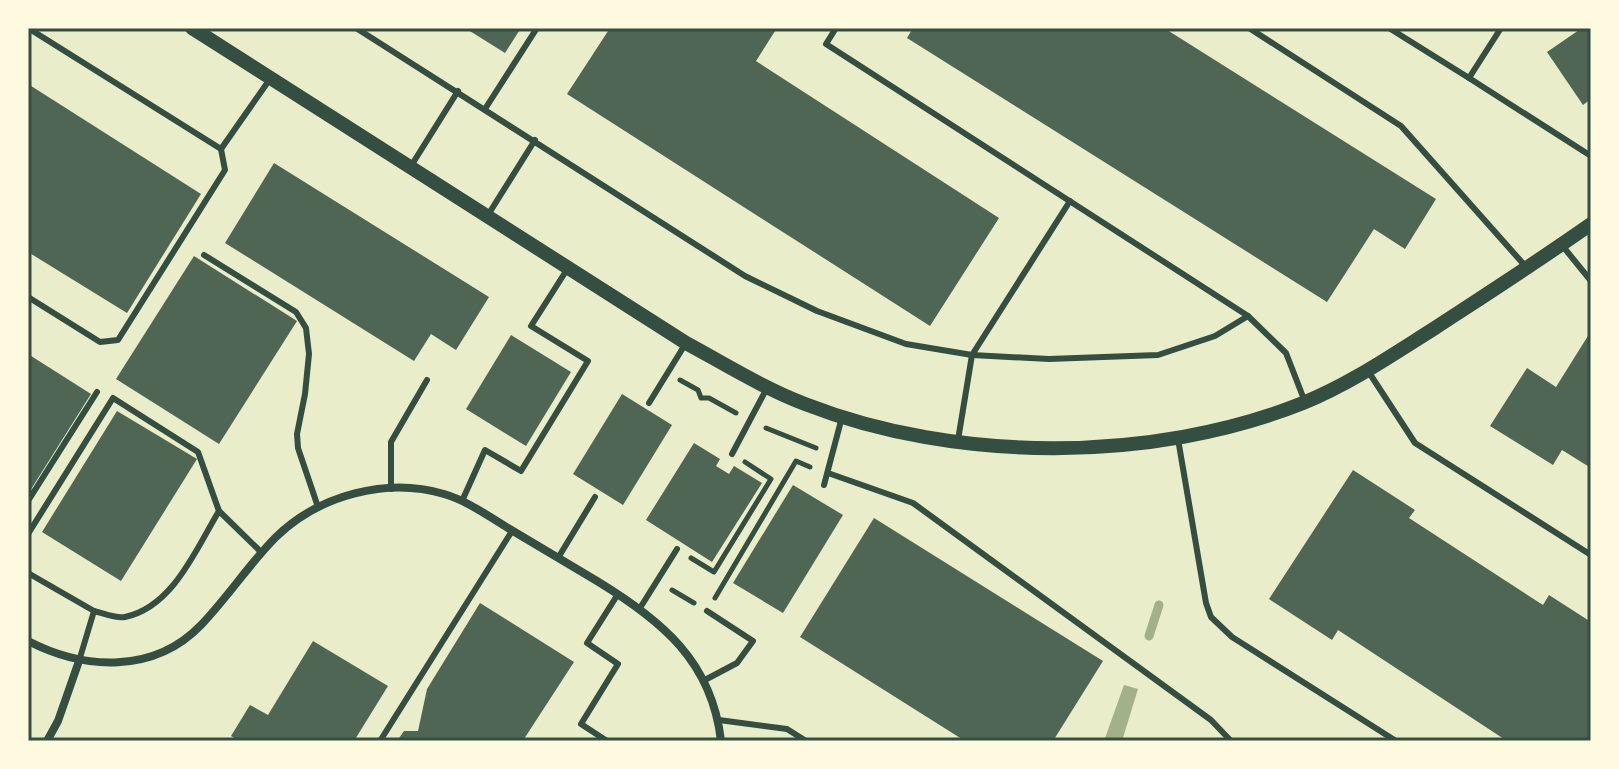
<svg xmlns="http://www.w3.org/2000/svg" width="1619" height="769" font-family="'Fira Sans',sans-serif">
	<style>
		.water { fill: #a3b18a }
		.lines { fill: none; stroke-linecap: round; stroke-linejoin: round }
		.stream { stroke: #a3b18a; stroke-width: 9 }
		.building { fill: #4f6655 }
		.path { stroke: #344e41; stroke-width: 5 }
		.service { stroke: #344e41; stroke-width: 6 }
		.minor { stroke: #344e41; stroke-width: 8 }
		.tertiary { stroke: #344e41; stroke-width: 14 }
		.neatline { fill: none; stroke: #344e41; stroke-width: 3 }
	</style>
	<rect width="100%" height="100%" fill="#e9edc9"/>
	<polygon class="water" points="1124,685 1138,689 1122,741 1104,741"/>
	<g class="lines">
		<polyline class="stream" points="1149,636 1159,605"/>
	</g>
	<g class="building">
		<polygon points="465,28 521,28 505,53"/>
		<polygon points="610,28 777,28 756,61 999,218 930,326 567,94"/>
		<polygon points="913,28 1164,28 1436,199 1405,249 1374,229 1327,302 907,38"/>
		<polygon points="1582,28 1591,28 1591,99 1583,105 1547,52"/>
		<polygon points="28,84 201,194 127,313 28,252"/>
		<polygon points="274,163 489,297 456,350 431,334 414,361 225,243"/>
		<polygon points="194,256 297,321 219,444 116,379"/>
		<polygon points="1591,331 1591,468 1562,450 1553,465 1490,426 1527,368 1556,387"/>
		<polygon points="511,335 571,372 526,446 466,409"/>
		<polygon points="28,354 91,394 28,494"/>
		<polygon points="622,394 672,425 623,505 573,474"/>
		<polygon points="117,411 197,459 121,581 42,532"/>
		<polygon points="694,443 720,459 716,466 729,474 734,466 762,483 712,562 646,520"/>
		<polygon points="1353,470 1415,510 1409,518 1543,605 1549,595 1591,622 1591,741 1507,741 1338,630 1332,640 1269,599"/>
		<polygon points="793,485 843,515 783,613 733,583"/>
		<polygon points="874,518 1103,661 1053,741 965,741 800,637"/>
		<polygon points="480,603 574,662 524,739 527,741 397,741 404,731 418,731 427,689"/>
		<polygon points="313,641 388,686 354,741 239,741 231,736 250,705 268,715"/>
	</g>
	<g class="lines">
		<g class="path">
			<polyline points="680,380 698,390 701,398 709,398 736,413"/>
			<polyline points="766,428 816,448"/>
			<polyline points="691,558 714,572 771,479 745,462"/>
			<polyline points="672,590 694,603"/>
			<polyline points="715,598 796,461 810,467"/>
		</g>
		<g class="service">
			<polyline points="28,28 221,149 270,79"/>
			<polyline points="356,28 745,276 817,311 906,344 972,355 1049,359 1158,355 1215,336 1248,316"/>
			<polyline points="836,28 826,44 1248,316 1286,353 1305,402"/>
			<polyline points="1249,28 1401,126 1527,268"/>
			<polyline points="1389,28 1469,78 1501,28"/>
			<polyline points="1469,78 1591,156"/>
			<polyline points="485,109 537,28"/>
			<polyline points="411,166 458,91"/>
			<polyline points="488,215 535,140"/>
			<polyline points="1561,244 1591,281"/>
			<polyline points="204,255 296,312 306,328 309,354 305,394 297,434 298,448 318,507"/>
			<polyline points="28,297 100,342 118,340 225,170 221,149"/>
			<polyline points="1368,371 1415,443 1591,555"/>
			<polyline points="649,403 686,343"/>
			<polyline points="1178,439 1206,603 1211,617 1232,637 1396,741"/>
			<polyline points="958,440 972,355 1070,201"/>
			<polyline points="732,454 767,388"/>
			<polyline points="828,473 913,503 1211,720 1231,741"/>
			<polyline points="824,485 842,417"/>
			<polyline points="391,489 391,442 427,380"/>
			<polyline points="28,501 97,392"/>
			<polyline points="462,501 485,450 521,471 588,361 531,326 568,268"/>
			<polyline points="28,534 113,398 198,452 219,511"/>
			<polyline points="558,558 595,497"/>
			<polyline points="28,573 94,611"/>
			<polyline points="640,608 677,549"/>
			<path d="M79 661 94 611C103 613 116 619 125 617 173 607 196 549 219 511L261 552"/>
			<polyline points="703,681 737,663 753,641 707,611"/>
			<polyline points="719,720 787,729 806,741"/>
			<polyline points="380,741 512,531"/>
			<polyline points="607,741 581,724 618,664 587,643 618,594"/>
		</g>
		<g class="minor">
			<path d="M28 641C84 670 154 674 201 625 228 597 249 564 276 537 319 495 387 477 444 494 468 501 488 516 508 528 538 546 567 563 597 581 661 620 712 661 721 741"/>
			<polyline points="47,741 58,721 79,661"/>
		</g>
		<path class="tertiary" d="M192 28 686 343C725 364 763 388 805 404 956 463 1153 463 1303 403 1350 384 1392 355 1435 328 1487 294 1540 260 1591 224"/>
	</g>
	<rect width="1619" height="769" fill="none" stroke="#fefae0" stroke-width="60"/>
	<rect x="30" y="30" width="1559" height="709" class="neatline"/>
</svg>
